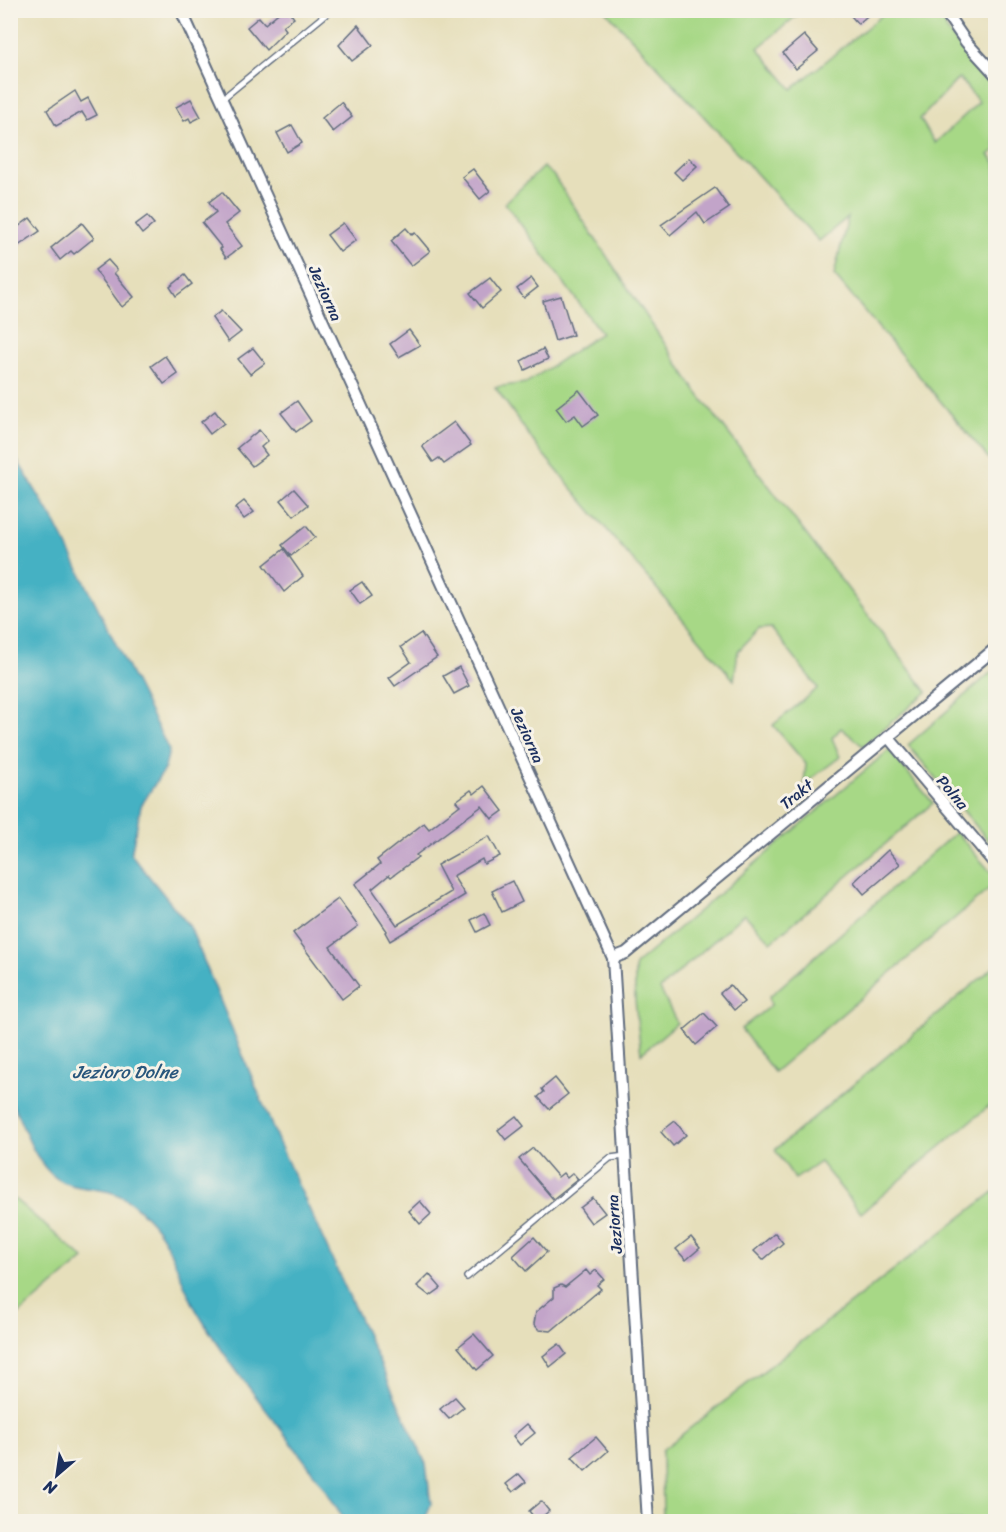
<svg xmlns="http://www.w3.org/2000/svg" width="1006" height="1532" font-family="Sriracha,sans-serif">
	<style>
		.green { fill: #a7d886; stroke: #618472; stroke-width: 1.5; fill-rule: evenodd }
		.water { fill: #45b1c3; stroke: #307090; stroke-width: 1.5 }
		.building { fill: #c2a4c9 }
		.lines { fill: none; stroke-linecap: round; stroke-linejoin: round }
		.service-casing { stroke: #626d7f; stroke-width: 8 }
		.minor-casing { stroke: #626d7f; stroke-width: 14 }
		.service { stroke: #fff; stroke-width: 5 }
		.minor { stroke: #fff; stroke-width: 10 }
		.labels { text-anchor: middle; stroke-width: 6; stroke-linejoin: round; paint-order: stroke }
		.street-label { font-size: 16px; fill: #1b2f5e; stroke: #f7f3e8 }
		.water-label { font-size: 18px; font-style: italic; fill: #28567c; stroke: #f7f3e8 }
	</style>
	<rect width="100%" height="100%" fill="#f7f3e8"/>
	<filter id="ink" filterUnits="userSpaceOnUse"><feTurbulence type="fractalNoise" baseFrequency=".0167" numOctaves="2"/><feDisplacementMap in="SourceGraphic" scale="12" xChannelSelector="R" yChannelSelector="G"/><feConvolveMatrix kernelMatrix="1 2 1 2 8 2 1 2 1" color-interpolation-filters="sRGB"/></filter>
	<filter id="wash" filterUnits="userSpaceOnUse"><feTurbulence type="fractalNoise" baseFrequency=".008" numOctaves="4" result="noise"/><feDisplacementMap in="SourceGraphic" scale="24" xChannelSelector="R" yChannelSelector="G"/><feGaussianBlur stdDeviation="1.35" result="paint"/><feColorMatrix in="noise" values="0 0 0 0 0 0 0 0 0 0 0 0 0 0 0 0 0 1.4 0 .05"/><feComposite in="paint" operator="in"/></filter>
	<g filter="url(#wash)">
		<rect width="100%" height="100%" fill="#e6dfbb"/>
		<g class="green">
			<path d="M606 11H802L758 48 792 89 887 11H939L947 30 987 81 995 74V150L989 155 996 163 995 466 834 275 848 217 819 241ZM959 78 979 102 935 143 920 119Z"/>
			<polygon points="543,167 553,175 696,391 927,692 863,746 841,728 832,738 840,757 804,784 806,764 773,725 818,688 771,628 759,629 738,651 734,680 538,448 495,387 526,383 601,333 505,203"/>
			<polygon points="995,669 996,842 992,845 908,745"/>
			<polygon points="889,750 933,803 771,942 744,914 660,989 677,1023 641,1054 635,1000 635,965"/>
			<polygon points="956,832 995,877 995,884 774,1072 741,1029 771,1005 769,997"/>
			<polygon points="995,966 995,1101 861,1213 820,1162 795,1179 775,1150"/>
			<polygon points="995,1191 995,1521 663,1521 662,1450"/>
			<polygon points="11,1196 84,1259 11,1321"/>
		</g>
		<path class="water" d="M11 450 56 524 169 750 165 768 141 806 131 854 190 927 279 1143 426 1464 431 1504 424 1521H345C302 1448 241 1386 198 1313 181 1285 174 1248 152 1223 142 1212 128 1197 113 1193 94 1187 73 1190 56 1178 33 1161 23 1124 11 1100Z"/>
		<g id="blocks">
			<g class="building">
				<polygon points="282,10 288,10 294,18 283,26 286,30 266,50 247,27 259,17 265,24"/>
				<polygon points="846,10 874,10 858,24"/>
				<polygon points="358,25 373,45 352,61 339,45"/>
				<polygon points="804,35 818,51 796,69 783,53"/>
				<polygon points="75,91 81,102 88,98 97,115 87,120 82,112 56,126 47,110"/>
				<polygon points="191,99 201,117 191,122 189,118 184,121 176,107"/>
				<polygon points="341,102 352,117 333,132 322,118"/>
				<polygon points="292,125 302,143 287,152 277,133"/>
				<polygon points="689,158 697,166 682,180 674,172"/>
				<polygon points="473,169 490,191 480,199 462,177"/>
				<polygon points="715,188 729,208 705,224 697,212 670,235 661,225"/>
				<polygon points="222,192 239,213 225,224 242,246 226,258 220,249 222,248 202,223 216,212 209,202"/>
				<polygon points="147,216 154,224 142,234 135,225"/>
				<polygon points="30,218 40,231 18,246 10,233"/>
				<polygon points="82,223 94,238 74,254 71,251 60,260 51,248"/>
				<polygon points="343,223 356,240 340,252 327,235"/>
				<polygon points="406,228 412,235 415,233 430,251 411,266 391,241"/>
				<polygon points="108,260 117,270 114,273 134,297 122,307 95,270"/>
				<polygon points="185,275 192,284 176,296 170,287"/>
				<polygon points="490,278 501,292 482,308 470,293"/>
				<polygon points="531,278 538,287 524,298 517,289"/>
				<polygon points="561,296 573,335 555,341 543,301"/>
				<polygon points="221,311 241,332 228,342 212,318"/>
				<polygon points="409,330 420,345 399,357 390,344"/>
				<polygon points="253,348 265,363 250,374 238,359"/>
				<polygon points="543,349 548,359 525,370 521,361"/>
				<polygon points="165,356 178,374 164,384 151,366"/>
				<polygon points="579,390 598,415 583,426 575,415 566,421 556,408"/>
				<polygon points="297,401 311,421 296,432 281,413"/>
				<polygon points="215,411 224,423 210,434 201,422"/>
				<polygon points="454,422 471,445 444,464 439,458 433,462 422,446"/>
				<polygon points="259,430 268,441 261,447 267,455 252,466 237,448"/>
				<polygon points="294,489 308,505 294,516 281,500"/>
				<polygon points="244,501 254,512 244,519 235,508"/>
				<polygon points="306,526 315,537 291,556 282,545"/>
				<polygon points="284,549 303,576 284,592 264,565"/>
				<polygon points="362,582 372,596 360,604 350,590"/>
				<polygon points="421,633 437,657 395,686 389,678 411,662 401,647"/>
				<polygon points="459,667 469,686 454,694 443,676"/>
				<polygon points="484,786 503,811 492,819 482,806 416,855 418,857 391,877 389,875 372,889 397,925 451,892 437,865 489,836 500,856 484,864 482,859 453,876 465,895 390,941 385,932 387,931 355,884 380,864 377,860 424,823 429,829 460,805 456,801 471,790 474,794"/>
				<polygon points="888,850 900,864 864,894 854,882"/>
				<polygon points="512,881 522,902 502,912 492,891"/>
				<polygon points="338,899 358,926 330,947 359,986 342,999 293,933"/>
				<polygon points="484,913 490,925 477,932 471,920"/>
				<polygon points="730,985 744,1002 734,1010 720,993"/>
				<polygon points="704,1013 717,1027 696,1045 684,1030"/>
				<polygon points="555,1078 568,1094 549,1109 538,1097 544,1092 542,1089"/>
				<polygon points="516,1116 524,1126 506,1140 498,1130"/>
				<polygon points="675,1121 686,1135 673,1146 661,1132"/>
				<polygon points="533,1148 558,1177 563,1173 567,1178 573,1173 578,1179 553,1199 519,1159"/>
				<polygon points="593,1198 605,1213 591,1223 580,1208"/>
				<polygon points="420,1201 431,1214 420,1224 409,1211"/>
				<polygon points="775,1233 783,1243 763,1260 754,1251"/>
				<polygon points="534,1237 547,1252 526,1271 513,1256"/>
				<polygon points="691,1237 700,1248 686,1260 676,1249"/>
				<polygon points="586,1270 590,1275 596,1270 604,1279 597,1285 601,1289 551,1331 539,1330 534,1324 536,1312 554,1297 554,1288 561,1285 565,1287"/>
				<polygon points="429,1274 441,1288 430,1296 417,1286"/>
				<polygon points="474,1334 493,1356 477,1370 458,1347"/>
				<polygon points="559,1344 566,1354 550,1367 543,1356"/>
				<polygon points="455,1397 464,1407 449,1419 440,1409"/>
				<polygon points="527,1424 535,1433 520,1445 513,1436"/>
				<polygon points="596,1437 608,1451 585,1471 572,1457"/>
				<polygon points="519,1474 526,1482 513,1492 506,1484"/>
				<polygon points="541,1501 549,1511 537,1521 529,1511"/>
			</g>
		</g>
	</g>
	<g filter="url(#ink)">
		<use href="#blocks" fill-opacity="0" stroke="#626d7f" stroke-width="1.5"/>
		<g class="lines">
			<g class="service-casing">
				<g id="service">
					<polyline points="222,99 331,10"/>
					<polyline points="467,1277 610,1158 625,1156"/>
				</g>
			</g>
			<g class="minor-casing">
				<g id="minor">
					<polyline points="181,10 613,958 648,1522"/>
					<polyline points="944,10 966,42 996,75"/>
					<polyline points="888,737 996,865"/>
					<polyline points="613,958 626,953 996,648"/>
				</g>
			</g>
			<use href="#service" class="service"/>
			<use href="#minor" class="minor"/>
		</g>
	</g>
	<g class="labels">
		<g class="street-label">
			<text transform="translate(326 293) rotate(66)" y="6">Jeziorna</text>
			<text transform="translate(528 735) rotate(66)" y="6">Jeziorna</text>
			<text transform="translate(953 792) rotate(50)" y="6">Polna</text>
			<text transform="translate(796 794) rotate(-39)" y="6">Trakt</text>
			<text transform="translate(614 1224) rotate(-94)" y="6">Jeziorna</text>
		</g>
		<g class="water-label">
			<text x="125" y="1078">Jezioro Dolne</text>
		</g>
	</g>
	<rect width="1006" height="1532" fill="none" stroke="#f7f3e8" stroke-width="36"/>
	<g transform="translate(57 1475) rotate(209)" stroke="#f7f3e8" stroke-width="4.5" paint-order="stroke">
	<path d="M0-4.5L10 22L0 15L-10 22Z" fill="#1b2f5e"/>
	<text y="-9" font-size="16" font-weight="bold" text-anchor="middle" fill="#1b2f5e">N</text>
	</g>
</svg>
